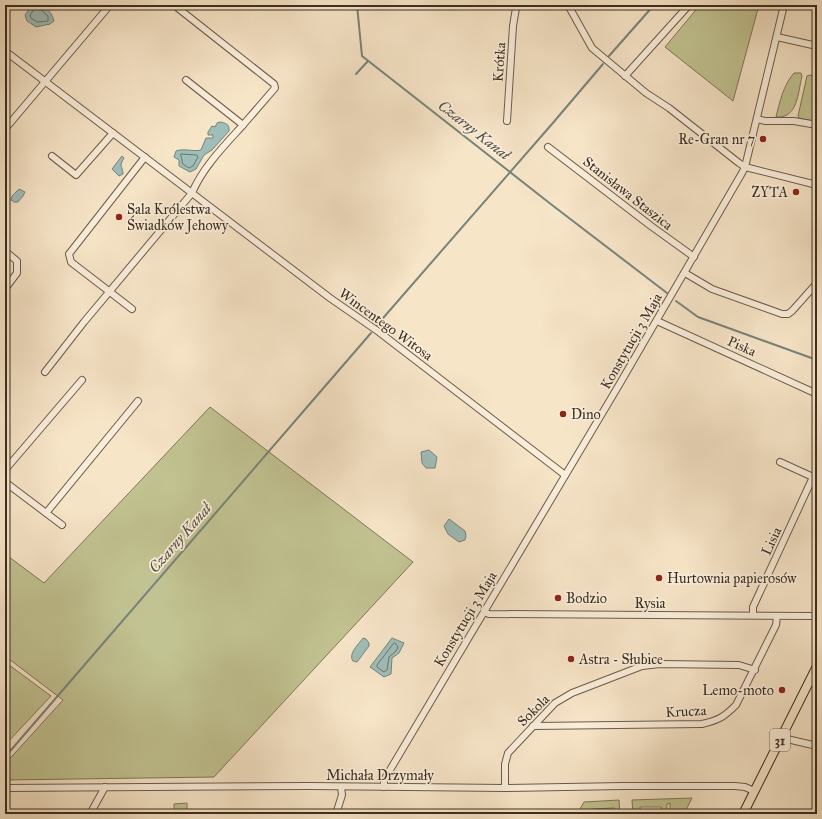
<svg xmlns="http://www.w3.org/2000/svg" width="822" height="819" font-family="'IM FELL Great Primer',serif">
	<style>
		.green { fill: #c2c392; stroke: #7e7859 }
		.water { fill: #9ebeba; stroke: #76847c }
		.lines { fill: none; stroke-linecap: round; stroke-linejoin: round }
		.shore { stroke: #6c766d; stroke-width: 1 }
		.stream { stroke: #76847c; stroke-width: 2 }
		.minor-casing { stroke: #6a5c4a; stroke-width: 8 }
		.major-casing { stroke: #3b2e20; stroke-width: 10 }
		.minor { stroke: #faeedb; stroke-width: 6 }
		.major { stroke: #f7e5c8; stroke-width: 8 }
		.poi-dot { fill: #8f2418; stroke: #faeedb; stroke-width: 1.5 }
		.labels { text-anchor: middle; stroke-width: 3.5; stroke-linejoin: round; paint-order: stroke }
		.shield { fill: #faeedb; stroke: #746858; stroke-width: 1 }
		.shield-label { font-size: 13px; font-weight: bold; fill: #3b2e20 }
		.street-label { font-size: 14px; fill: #3b2e20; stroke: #faeedb }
		.poi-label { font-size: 14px; fill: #3b2e20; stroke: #faeedb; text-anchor: start }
		.water-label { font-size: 15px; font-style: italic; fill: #545246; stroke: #faeedb }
	</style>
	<rect width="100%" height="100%" fill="#f7e5c8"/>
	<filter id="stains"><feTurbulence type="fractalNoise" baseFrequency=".005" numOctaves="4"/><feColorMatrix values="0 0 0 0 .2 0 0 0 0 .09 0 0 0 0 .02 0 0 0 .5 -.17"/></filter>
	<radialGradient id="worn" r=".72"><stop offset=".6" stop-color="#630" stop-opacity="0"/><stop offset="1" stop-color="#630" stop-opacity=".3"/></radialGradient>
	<g class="green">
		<polygon points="700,5 759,5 733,101 665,47"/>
		<path d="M794 73H801L802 76C798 92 798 119 776 117 780 101 783 86 794 73Z"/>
		<polygon points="810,75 817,77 817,122 799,118 798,116 807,76"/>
		<polygon points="210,407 413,562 214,777 5,780 5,764 63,700 5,656 5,554 44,583"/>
		<polygon points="5,662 51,696 5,745"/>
		<polygon points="692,798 684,814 670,814 670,803 667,804 667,814 661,814 661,807 640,807 640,814 633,814 632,800"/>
		<polygon points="619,800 620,814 615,814 614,808 593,809 593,814 577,814 584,802"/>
		<polygon points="187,803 187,814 174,814 174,804"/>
	</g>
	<g class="water">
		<path d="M32 5C43 5 51 9 54 21L50 24 36 27 27 21 25 15Z"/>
		<path d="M220 122C225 123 230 124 229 131L212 150 204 155 196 169 190 172 179 166V160L174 157 176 151C184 148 193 152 201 150L206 138H213V135H208V132L212 126 215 127 217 123Z"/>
		<path d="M122 156 124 158C118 167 123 166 123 174L119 176 112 169Z"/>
		<polygon points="19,189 25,192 23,196 18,202 14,202 11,200 12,196"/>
		<polygon points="429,450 437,457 435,468 426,468 422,463 421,452"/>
		<polygon points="449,519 465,531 466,536 465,540 459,542 448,534 444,526"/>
		<path d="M363 638 366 639 369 643V646L357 662 353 661C348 654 358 645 363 638Z"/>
		<polygon points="392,638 404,643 399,653 392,658 391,674 384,677 370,667"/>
	</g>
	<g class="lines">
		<g class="shore">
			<polyline points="35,5 35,8 30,15 31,18 37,22 48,21 48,16 40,9 39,5"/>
			<polygon points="181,154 197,155 198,157 193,166 189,168 183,164"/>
			<polygon points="395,643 398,647 396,651 389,657 387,670 384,672 377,667 377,665 393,644"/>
		</g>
		<g class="stream">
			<polyline points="357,5 362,56 552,205 667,293"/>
			<polyline points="609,56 654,5"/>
			<polyline points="356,74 368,61"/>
			<polyline points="676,301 698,317 817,360"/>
			<polyline points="377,325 552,124 603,64"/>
			<polyline points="5,757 371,333"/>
		</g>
		<g class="minor-casing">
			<g id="minor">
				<polyline points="174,5 274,84 275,88 243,125 186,80"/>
				<polyline points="568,5 592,48 646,93 669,108 739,163 745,167 817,185"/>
				<polyline points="777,37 817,46"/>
				<polyline points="5,51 330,298 379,332 565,475"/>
				<polyline points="625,76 689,5"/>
				<polyline points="757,119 765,121 794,121 817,125"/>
				<polyline points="507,121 513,26 516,8 518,5"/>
				<polyline points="5,129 110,5"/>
				<polyline points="548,147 651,226 694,257"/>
				<polyline points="52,156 76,175 113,133"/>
				<polyline points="5,251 17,261 17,273 5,289"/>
				<polyline points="685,273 712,289 782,314 788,314 792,311 817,283"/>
				<polyline points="132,309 71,262 69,254 145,157"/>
				<polyline points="657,321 817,394"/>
				<path d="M45 372 84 322 192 193C203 167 224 146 243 125"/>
				<polyline points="780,462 813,477 817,478"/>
				<polyline points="5,470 82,380"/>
				<polyline points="5,482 62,525"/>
				<polyline points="46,513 138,401"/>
				<polyline points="484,612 489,614 817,616"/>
				<polyline points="753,615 753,607 813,477"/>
				<path d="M533 726 702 724C719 720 724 717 736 705L776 625 777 616"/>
				<polyline points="781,736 787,739 817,746"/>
				<polyline points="384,787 384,780 387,775 619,385 742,173 745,167 784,5"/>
				<polyline points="5,788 309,786 505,788 623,786 735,786 745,787 754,791"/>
				<polyline points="505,788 505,764 508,753 555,703 572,693 642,666 660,664 739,665 755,670"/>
				<polyline points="90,814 105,787"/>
				<polyline points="336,814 342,795 341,787"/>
			</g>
		</g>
		<g class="major-casing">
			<polyline id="major" points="743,814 817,666"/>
		</g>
		<use href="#minor" class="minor"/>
		<use href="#major" class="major"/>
	</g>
	<g class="poi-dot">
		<circle cx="763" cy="139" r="4"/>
		<circle cx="796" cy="192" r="4"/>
		<circle cx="119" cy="217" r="4"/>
		<circle cx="563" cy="414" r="4"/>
		<circle cx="659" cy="578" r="4"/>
		<circle cx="558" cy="598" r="4"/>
		<circle cx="571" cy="659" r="4"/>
		<circle cx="782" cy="690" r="4"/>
	</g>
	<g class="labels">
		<rect class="shield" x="770" y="729" width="20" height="22" rx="3"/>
		<g class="shield-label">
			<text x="780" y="745">31</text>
		</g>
		<g class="street-label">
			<text transform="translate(499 62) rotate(-86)" y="5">Krótka</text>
			<text transform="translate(628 193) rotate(38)" y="5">Stanisława Staszica</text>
			<text transform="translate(386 324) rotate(36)" y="5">Wincentego Witosa</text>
			<text transform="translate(631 341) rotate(-60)" y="5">Konstytucji 3 Maja</text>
			<text transform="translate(742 346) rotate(24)" y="5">Piska</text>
			<text transform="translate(771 541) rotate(-65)" y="5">Lisia</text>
			<text x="650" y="608">Rysia</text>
			<text transform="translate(465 619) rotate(-59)" y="5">Konstytucji 3 Maja</text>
			<text transform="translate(533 710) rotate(-45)" y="5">Sokola</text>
			<text transform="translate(686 711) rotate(-3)" y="5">Krucza</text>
			<text x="380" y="780">Michała Drzymały</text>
		</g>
		<g class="poi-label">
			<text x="755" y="144" text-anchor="end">Re-Gran nr 7</text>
			<text x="788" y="197" text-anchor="end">ZYTA</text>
			<text x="127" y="214">Sala Królestwa<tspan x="127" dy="16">Świadków Jehowy</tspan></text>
			<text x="571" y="419">Dino</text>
			<text x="667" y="583">Hurtownia papierosów</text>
			<text x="566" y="603">Bodzio</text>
			<text x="579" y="664">Astra - Słubice</text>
			<text x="774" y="695" text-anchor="end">Lemo-moto</text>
		</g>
		<g class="water-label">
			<text transform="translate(474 130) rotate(38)" y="5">Czarny Kanał</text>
			<text transform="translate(180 538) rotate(-49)" y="5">Czarny Kanał</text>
		</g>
	</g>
	<rect width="822" height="819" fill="none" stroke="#f7e5c8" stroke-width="20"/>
	<rect x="6" y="6" width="810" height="807" fill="none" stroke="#3b2e20" stroke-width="2"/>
	<rect x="10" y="10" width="802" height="799" fill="none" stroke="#3b2e20"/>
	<rect width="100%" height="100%" filter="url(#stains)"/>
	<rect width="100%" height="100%" fill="url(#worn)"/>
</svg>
